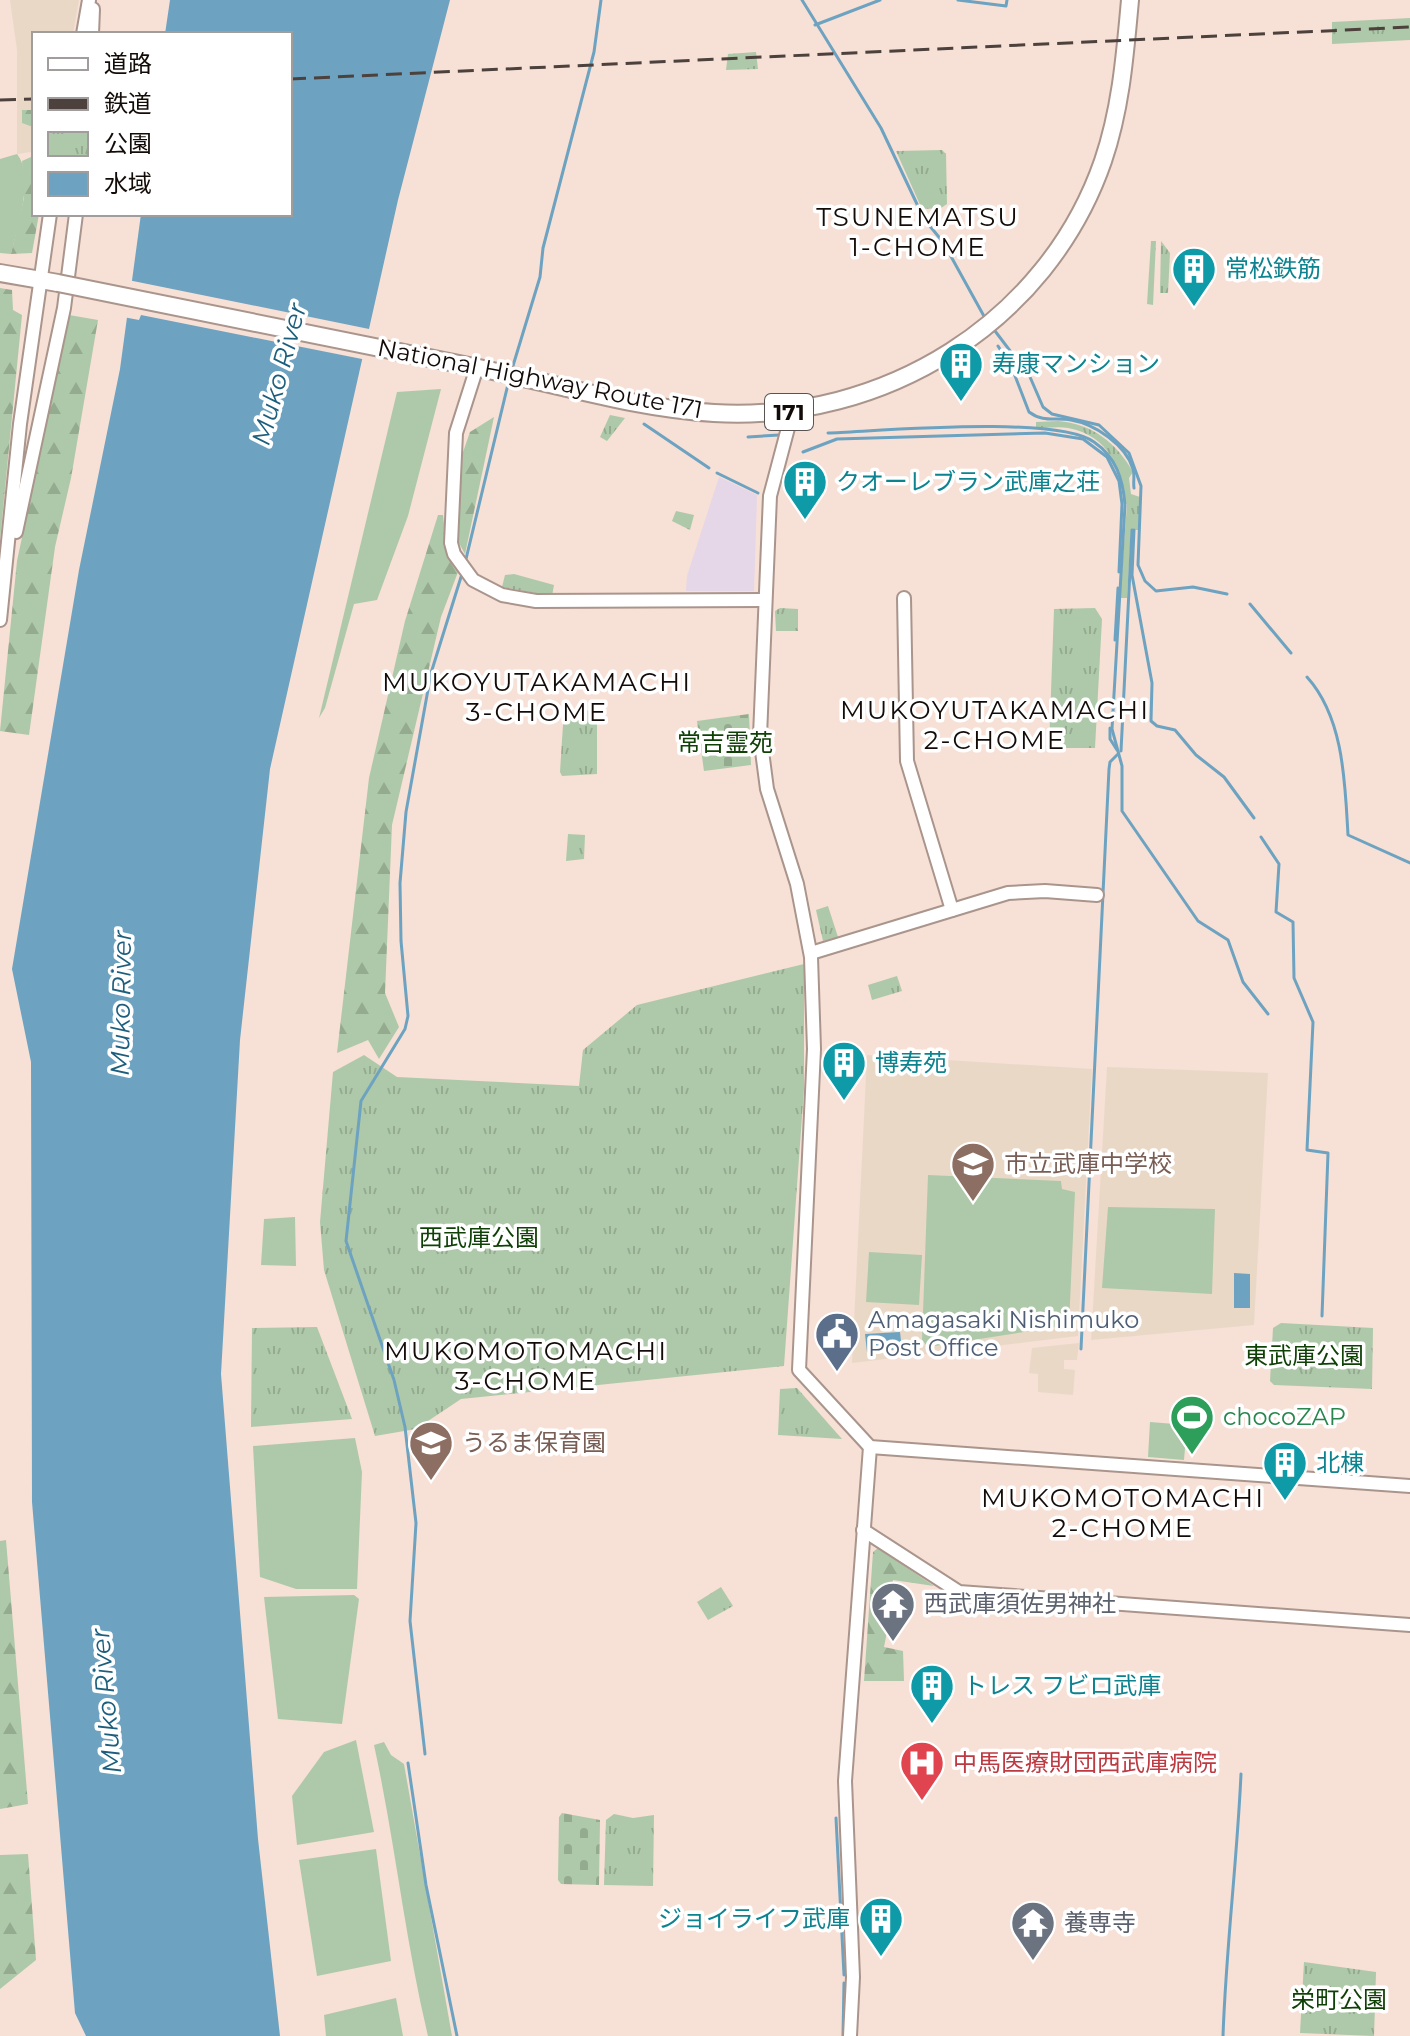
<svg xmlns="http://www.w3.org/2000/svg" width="1410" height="2036" font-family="Montserrat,'Noto Sans JP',sans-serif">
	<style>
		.industrial { fill: #e5d6e8 }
		.education { fill: #ead8c7 }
		.green { fill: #aec9a9 }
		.forest { fill: url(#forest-firs) }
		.cemetery { fill: url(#cemetery-stones) }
		.park { fill: url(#park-tufts) }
		.water { fill: #6da3c0 }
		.pier { fill: #f7e0d6 }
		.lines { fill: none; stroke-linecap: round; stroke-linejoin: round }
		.stream { stroke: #6da3c0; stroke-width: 3 }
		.secondary-casing { stroke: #aa958c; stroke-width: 16 }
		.highway-casing { stroke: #aa958c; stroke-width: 20 }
		.secondary { stroke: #fff; stroke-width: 12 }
		.highway { stroke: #fff; stroke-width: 16 }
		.rail { stroke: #4c413c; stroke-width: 3; stroke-dasharray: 16 8; stroke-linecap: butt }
		.highway-bridge-casing { stroke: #aa958c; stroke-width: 20; stroke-linecap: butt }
		.highway-bridge { stroke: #fff; stroke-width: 16 }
		.labels { text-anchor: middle; stroke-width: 7; stroke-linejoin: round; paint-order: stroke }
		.shield { fill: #fff; stroke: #595452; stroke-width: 2 }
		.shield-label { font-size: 22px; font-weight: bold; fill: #120b08 }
		.culture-label { font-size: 24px; fill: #0d838f; stroke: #fff; text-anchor: start }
		.street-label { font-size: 24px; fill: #120b08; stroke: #fff }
		.park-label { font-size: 24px; fill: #0f4106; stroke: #fff }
		.education-label { font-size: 24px; fill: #785e54; stroke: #fff; text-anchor: start }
		.service-label { font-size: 24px; fill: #4e5e75; stroke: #fff; text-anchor: start }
		.leisure-label { font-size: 24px; fill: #27864d; stroke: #fff; text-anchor: start }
		.worship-label { font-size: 24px; fill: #5b616d; stroke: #fff; text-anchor: start }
		.health-label { font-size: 24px; fill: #be3a42; stroke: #fff; text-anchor: start }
		.neighbourhood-label { font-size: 26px; letter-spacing: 2px; fill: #120b08; stroke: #fff }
		.water-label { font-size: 26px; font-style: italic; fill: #1c5e7c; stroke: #fff }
	</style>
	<defs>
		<pattern id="forest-firs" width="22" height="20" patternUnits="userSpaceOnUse" patternTransform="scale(2)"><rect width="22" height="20" fill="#aec9a9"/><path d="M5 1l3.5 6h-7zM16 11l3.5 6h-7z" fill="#95ab90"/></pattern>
		<pattern id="cemetery-stones" width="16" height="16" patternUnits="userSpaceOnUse" patternTransform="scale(2)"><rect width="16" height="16" fill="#aec9a9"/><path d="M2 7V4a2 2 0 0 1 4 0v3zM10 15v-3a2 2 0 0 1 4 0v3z" fill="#95ab90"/></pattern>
		<pattern id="park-tufts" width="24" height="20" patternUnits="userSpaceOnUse" patternTransform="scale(2)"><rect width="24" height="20" fill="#aec9a9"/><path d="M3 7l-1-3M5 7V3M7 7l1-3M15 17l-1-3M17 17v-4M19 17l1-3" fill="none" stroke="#95ab90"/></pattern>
	</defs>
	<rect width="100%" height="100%" fill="#f7e0d6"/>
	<polygon class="industrial" points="719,477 757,495 754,591 686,591 687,576"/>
	<g class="education">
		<polygon points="10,0 79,0 73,34 34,34 34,146 31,152 17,154 17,50"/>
		<polygon points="867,1055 1092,1069 1078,1336 852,1363"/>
		<polygon points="1107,1067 1268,1073 1254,1325 1091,1340"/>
		<polygon points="1079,1343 1077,1360 1064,1360 1064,1369 1075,1370 1073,1395 1038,1392 1038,1374 1029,1373 1032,1348"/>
	</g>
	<g class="green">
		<path d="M17 154C35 176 17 229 11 254L0 253V159Z"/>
		<polygon points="441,389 408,516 377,600 354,604 325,708 319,718 397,392"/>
		<polygon points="928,1175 1061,1181 1062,1189 1075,1192 1069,1325 928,1347 922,1340"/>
		<polygon points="1108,1207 1215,1209 1212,1294 1102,1288"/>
		<polygon points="295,1217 296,1266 261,1265 264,1219"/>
		<polygon points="869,1252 922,1255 919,1305 866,1302"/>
		<polygon points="1150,1422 1187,1425 1184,1460 1148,1457"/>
		<polygon points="355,1438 362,1472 357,1589 296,1589 260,1577 253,1446"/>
		<polygon points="354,1595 359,1599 342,1724 278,1719 264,1597"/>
		<polygon points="356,1740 374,1832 297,1845 292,1796 324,1752"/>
		<path d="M384 1742 391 1755 404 1764 452 2036H428C405 1940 395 1841 374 1745Z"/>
		<polygon points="376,1849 391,1961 317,1976 299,1860"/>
		<polygon points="396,1998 403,2036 326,2036 324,2015"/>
	</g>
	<g class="forest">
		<polygon points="22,110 34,110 34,214 39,214 32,253 11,254 24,198 22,161 31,157 33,127 22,123"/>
		<polygon points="0,288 12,290 13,310 22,315 0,540"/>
		<polygon points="69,315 98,320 71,478 55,547 29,735 0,731 17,561"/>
		<polygon points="494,417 465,554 454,534 462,455 470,432"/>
		<polygon points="438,515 443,515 447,551 458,572 441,617 392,825 385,993 399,1027 379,1059 368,1040 337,1053 369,778 405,621"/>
		<polygon points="6,1540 28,1804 0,1809 0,1541"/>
		<polygon points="878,1548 934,1586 893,1580 890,1608 900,1619 902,1631 887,1632 884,1647 903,1651 904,1681 864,1681 873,1552"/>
		<polygon points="28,1854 36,1960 0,1989 0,1855"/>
	</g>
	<g class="cemetery">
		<polygon points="749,714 751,765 704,771 697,721"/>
		<polygon points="562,1813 600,1820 599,1885 561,1884 558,1880 559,1817"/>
	</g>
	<g class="park">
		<polygon points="1410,18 1410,40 1332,44 1332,22"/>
		<polygon points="756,52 758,69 726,70 728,54"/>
		<polygon points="942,150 946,154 947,204 941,208 922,209 896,151"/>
		<polygon points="1151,241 1156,241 1153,305 1147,304"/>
		<polygon points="1161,241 1170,253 1168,293 1160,293"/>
		<polygon points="610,415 625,418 607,441 600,437"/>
		<path d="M1058 421C1092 424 1116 442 1133 472L1129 478 1131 494 1140 497 1139 530H1131L1127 598H1120L1127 504 1124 503C1120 468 1110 436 1068 428 1057 426 1046 429 1036 427V422Z"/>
		<polygon points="676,511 694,515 690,530 672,521"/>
		<polygon points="514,574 554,585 552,596 502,587 505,575"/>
		<polygon points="780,608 798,609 798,631 776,631 775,611"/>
		<polygon points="1095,608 1102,619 1095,748 1049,748 1054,609"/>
		<polygon points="564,709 597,711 597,774 562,776 560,772"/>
		<polygon points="568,834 585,835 584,859 566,861"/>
		<polygon points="828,906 838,937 823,941 816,910"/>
		<polygon points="804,964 804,1089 784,1366 461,1399 416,1429 375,1436 324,1270 320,1222 333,1072 364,1055 397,1077 579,1086 583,1050 637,1005"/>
		<polygon points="897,976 902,991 872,1000 868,985"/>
		<polygon points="1281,1323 1373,1328 1372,1389 1274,1385 1270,1381 1273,1328"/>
		<polygon points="317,1327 352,1419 251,1427 252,1328"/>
		<polygon points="797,1388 842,1439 778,1435 780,1389"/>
		<polygon points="721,1587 733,1606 708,1620 697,1602"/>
		<polygon points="614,1814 633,1818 654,1815 653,1886 604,1885 606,1820"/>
		<polygon points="1304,1962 1376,1972 1374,2036 1300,2033"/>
	</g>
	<g class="water">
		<polygon points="170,0 450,0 398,200 270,769 240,1040 221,1374 258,1839 280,2036 86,2036 75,2013 32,1502 31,1062 12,969 79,570 120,369 141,214 290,214 290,34 165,34"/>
		<polygon points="1234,1273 1250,1274 1250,1308 1234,1308"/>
		<polygon points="900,1332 902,1349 867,1352 865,1334"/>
	</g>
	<polygon class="pier" points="128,280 374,330 367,360 141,315 139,320 123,317"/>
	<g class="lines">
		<g class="stream">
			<polyline points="802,0 881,128 924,219 943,242 985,318"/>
			<polyline points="958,0 1006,6 1007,0"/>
			<polyline points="815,25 880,0"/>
			<polyline points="992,327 1030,377 1043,407 1052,414 1099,425 1129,453 1141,486 1138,565 1145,581 1156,591 1193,587 1227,594"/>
			<path d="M998 346 1012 368 1029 412C1044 423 1055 417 1071 420 1095 424 1126 445 1133 469 1135 474 1133 482 1134 488"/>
			<polyline points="512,369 540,277 543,248 594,52 601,0"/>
			<polyline points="644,424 709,468"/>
			<path d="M828 433C881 431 1056 415 1094 442 1116 457 1123 479 1125 505L1112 729 1122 766V811L1198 921 1228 940 1243 982 1268 1014"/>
			<polyline points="748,437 779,435"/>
			<polyline points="803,452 837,439 1045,433 1083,439 1107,457 1119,481 1122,504 1119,572"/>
			<polyline points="717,473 758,493"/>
			<polyline points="1134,530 1132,575 1152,683 1151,721 1157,726 1175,730 1196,755 1224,777 1254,818"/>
			<polyline points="466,559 509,380"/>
			<polyline points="1250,604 1291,653"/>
			<polyline points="1115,640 1118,588"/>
			<path d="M1307 677C1344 718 1345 783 1348 835L1410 863"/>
			<polyline points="1110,728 1110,739 1117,750"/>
			<polyline points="1121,751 1132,530"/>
			<polyline points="1261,837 1279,864 1276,912 1293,922 1294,978 1313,1022 1307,1150 1328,1153 1322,1316"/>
			<polyline points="1081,1349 1109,769 1110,762 1118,754"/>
			<polyline points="425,1754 410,1621 416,1523 405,1427 394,1380 346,1241 361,1101 405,1029 408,1016 401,941 400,883 406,812 431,673 461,577"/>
			<polyline points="408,1763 426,1885 457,2036"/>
			<polyline points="836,1818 844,1975"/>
			<polyline points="843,2036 844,1983"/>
			<path d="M1223 2036C1226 1948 1237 1862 1241 1774"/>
		</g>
		<g class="secondary-casing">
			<g id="secondary">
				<polyline points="83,34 89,0"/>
				<polyline points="92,34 93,9"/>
				<polyline points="477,367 456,433 451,543 454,554 473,580 502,595 536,601 765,600"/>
				<polyline points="788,428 770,496 760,736 767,789 797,884 811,957 814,1049 799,1370 870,1447 1410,1486"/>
				<polyline points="16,532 64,308 76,214"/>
				<polyline points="904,598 907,761 952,910"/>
				<polyline points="0,620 20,424 50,214"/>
				<polyline points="811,953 1008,893 1045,891 1097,895"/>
				<polyline points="863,1530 959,1592 1410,1625"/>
				<polyline points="850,2036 853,1977 845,1781 870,1447"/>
			</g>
		</g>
		<g class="highway-casing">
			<g id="highway">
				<polyline points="0,273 58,283"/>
				<path d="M464 365C547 381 630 408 714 413 883 423 1047 323 1103 161 1121 108 1125 55 1130 0"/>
			</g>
		</g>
		<use href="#secondary" class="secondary"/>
		<use href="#highway" class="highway"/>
		<g class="rail">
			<polyline points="290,79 1410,27"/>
			<polyline points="0,100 34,99"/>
		</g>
		<g class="highway-bridge-casing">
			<polyline id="highway-bridge" points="58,283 464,365"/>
		</g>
		<use href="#highway-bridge" class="highway-bridge"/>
	</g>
	<defs>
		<g id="building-pin" transform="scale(2.3)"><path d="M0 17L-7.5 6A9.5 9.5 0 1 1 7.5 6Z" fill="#0f9aa8" stroke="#fff"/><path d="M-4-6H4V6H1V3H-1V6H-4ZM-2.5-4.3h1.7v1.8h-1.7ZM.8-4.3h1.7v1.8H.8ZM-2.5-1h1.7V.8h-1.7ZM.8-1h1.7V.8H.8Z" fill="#fff"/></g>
		<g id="school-pin" transform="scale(2.3)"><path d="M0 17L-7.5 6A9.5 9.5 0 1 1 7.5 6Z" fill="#8d6e63" stroke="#fff"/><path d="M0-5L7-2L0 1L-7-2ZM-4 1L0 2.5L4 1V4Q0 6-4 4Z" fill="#fff"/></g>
		<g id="civic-pin" transform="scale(2.3)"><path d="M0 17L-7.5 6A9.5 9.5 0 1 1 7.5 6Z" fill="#5c6f8a" stroke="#fff"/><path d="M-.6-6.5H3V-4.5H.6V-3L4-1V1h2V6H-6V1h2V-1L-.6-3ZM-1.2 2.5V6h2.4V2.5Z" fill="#fff"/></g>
		<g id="stadium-pin" transform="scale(2.3)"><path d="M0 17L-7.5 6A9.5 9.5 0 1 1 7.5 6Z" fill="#2e9e5b" stroke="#fff"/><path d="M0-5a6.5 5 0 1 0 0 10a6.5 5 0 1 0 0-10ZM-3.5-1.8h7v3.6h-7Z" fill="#fff"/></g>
		<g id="temple-pin" transform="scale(2.3)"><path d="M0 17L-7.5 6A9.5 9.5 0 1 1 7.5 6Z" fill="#6b7280" stroke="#fff"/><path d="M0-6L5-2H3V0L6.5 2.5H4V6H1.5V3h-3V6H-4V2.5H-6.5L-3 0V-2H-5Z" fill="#fff"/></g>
		<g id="hospital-pin" transform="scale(2.3)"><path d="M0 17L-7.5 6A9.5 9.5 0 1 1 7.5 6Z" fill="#e0444e" stroke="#fff"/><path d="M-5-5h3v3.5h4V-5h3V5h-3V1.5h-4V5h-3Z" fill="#fff"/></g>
	</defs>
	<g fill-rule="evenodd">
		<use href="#building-pin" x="1194" y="269"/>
		<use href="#building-pin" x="961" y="364"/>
		<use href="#building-pin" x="805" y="482"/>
		<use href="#building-pin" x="844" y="1063"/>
		<use href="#school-pin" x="973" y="1164"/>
		<use href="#civic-pin" x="837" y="1334"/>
		<use href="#stadium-pin" x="1192" y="1417"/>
		<use href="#school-pin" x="431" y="1443"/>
		<use href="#building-pin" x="1285" y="1463"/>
		<use href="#temple-pin" x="893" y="1604"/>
		<use href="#building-pin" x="932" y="1686"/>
		<use href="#hospital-pin" x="922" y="1763"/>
		<use href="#building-pin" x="881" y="1919"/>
		<use href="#temple-pin" x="1033" y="1923"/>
	</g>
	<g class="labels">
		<rect class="shield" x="765" y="394" width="48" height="36" rx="6"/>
		<g class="shield-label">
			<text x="789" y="420">171</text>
		</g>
		<g class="culture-label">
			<text x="1225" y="277">常松鉄筋</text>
			<text x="992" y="372">寿康マンション</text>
			<text x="836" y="490">クオーレブラン武庫之荘</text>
			<text x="875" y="1071">博寿苑</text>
			<text x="1316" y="1471">北棟</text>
			<text x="963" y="1694">トレス フビロ武庫</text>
			<text x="850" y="1927" text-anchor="end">ジョイライフ武庫</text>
		</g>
		<g class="street-label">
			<text transform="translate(540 379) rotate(11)" y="8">National Highway Route 171</text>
		</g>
		<g class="park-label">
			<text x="725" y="751">常吉霊苑</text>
			<text x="479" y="1246">西武庫公園</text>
			<text x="1304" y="1364">東武庫公園</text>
			<text x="1339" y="2008">栄町公園</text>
		</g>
		<g class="education-label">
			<text x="1004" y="1172">市立武庫中学校</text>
			<text x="462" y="1451">うるま保育園</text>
		</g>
		<g class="service-label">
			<text x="868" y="1328">Amagasaki Nishimuko<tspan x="868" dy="28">Post Office</tspan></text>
		</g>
		<g class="leisure-label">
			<text x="1223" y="1425">chocoZAP</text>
		</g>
		<g class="worship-label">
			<text x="924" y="1612">西武庫須佐男神社</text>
			<text x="1064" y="1931">養専寺</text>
		</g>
		<g class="health-label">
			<text x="953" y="1771">中馬医療財団西武庫病院</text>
		</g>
		<g class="neighbourhood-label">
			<text x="918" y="226">TSUNEMATSU<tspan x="918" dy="30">1-CHOME</tspan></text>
			<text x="537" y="691">MUKOYUTAKAMACHI<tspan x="537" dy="30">3-CHOME</tspan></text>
			<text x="995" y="719">MUKOYUTAKAMACHI<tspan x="995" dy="30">2-CHOME</tspan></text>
			<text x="526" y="1360">MUKOMOTOMACHI<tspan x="526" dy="30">3-CHOME</tspan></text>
			<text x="1123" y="1507">MUKOMOTOMACHI<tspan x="1123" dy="30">2-CHOME</tspan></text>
		</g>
		<g class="water-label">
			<text transform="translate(279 374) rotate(-75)" y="9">Muko River</text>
			<text transform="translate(121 1003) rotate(-89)" y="9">Muko River</text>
			<text transform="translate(106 1701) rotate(-95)" y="9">Muko River</text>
		</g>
	</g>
	<rect x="32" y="32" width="260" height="184" fill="#ffffff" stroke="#a09d9c" stroke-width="2"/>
	<rect x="48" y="58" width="40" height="12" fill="#ffffff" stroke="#a09d9c" stroke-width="2"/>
	<text x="104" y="72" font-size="24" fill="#120b08">道路</text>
	<rect x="48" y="98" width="40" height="12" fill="#4c413c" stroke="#a09d9c" stroke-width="2"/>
	<text x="104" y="112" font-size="24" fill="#120b08">鉄道</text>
	<rect x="48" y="132" width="40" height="24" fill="url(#park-tufts)" stroke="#a09d9c" stroke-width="2"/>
	<text x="104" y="152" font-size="24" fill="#120b08">公園</text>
	<rect x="48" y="172" width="40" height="24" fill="#6da3c0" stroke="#a09d9c" stroke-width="2"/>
	<text x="104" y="192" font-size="24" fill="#120b08">水域</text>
</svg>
